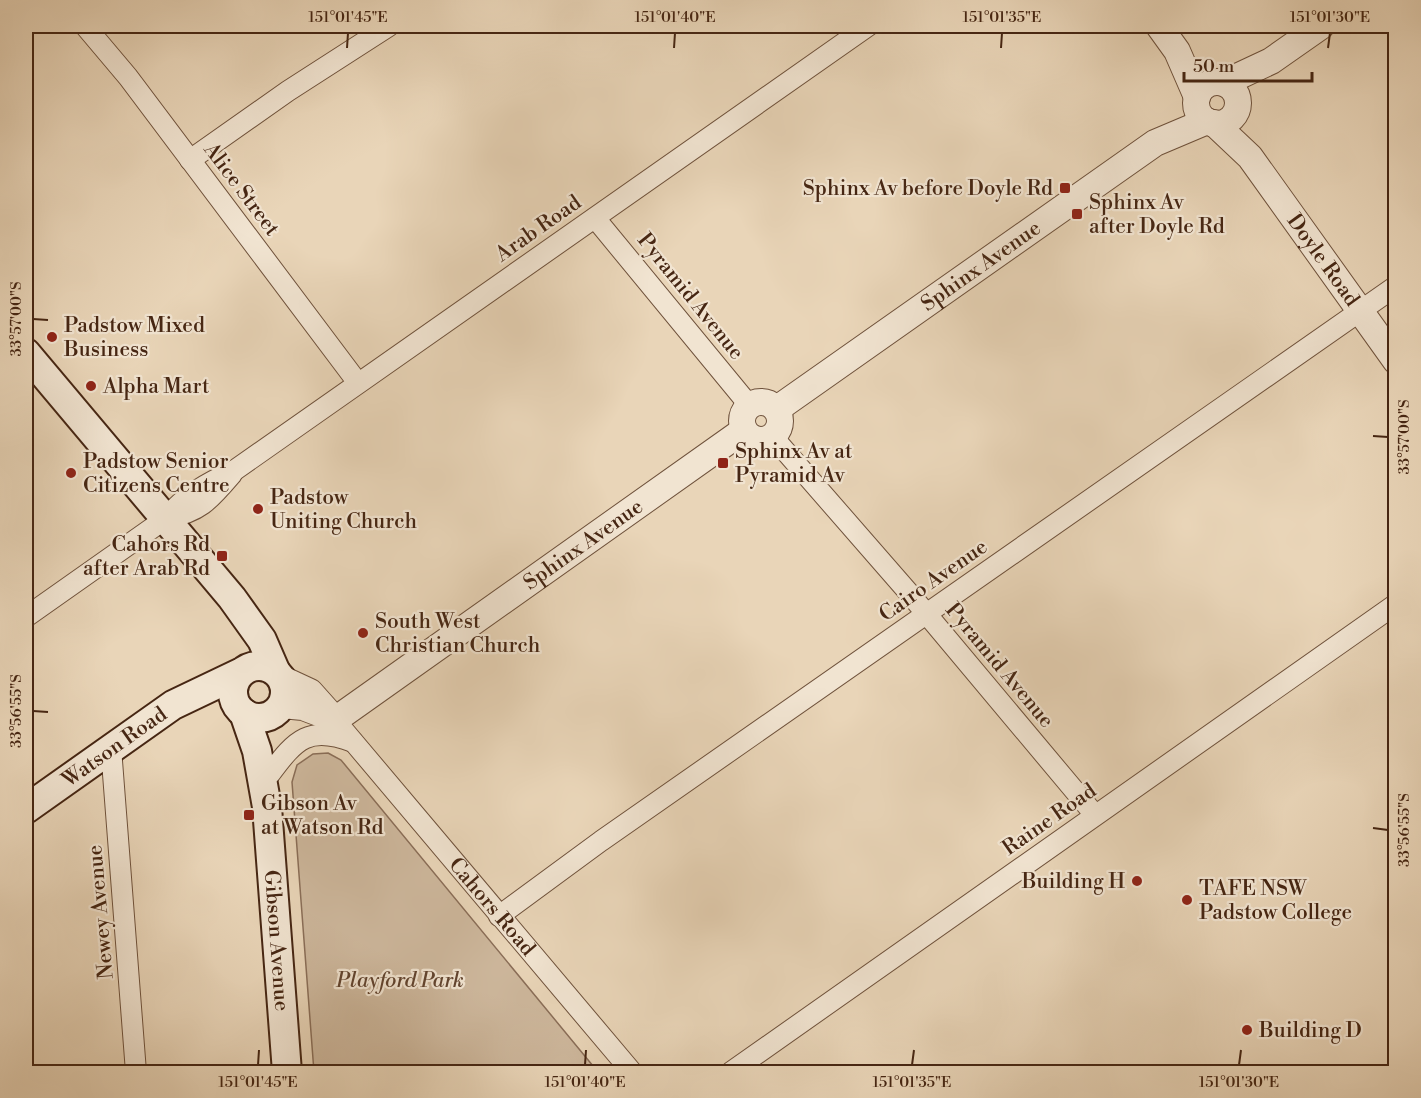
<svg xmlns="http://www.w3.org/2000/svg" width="1421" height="1098" font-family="'Libre Bodoni',serif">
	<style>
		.green { fill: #cdb79c; stroke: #8a6e58; stroke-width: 1.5 }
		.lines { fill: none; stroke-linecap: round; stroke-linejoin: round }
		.minor-casing { stroke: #6f523c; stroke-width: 22 }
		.tertiary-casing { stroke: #6f523c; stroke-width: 28 }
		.secondary-casing { stroke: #462613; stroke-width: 32 }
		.minor { stroke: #f1e4d1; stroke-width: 20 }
		.tertiary { stroke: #f1e4d1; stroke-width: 26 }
		.secondary { stroke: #f1e4d1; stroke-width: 28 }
		.ticks { fill: none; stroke: #462613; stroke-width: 2 }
		.poi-dot { fill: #8f2418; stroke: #f1e4d1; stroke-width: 2 }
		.labels { text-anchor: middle; stroke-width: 4.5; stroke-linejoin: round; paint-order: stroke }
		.poi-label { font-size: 21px; fill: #462613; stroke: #f1e4d1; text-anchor: start }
		.street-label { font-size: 21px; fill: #462613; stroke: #f1e4d1 }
		.park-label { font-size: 21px; font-style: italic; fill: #61432e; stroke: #f1e4d1 }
		.neatline { fill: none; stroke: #462613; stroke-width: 2 }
		.ticks-label { font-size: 15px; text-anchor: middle; fill: #462613 }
	</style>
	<rect width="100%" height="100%" fill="#e9d5b8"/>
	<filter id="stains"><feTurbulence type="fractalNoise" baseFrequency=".00333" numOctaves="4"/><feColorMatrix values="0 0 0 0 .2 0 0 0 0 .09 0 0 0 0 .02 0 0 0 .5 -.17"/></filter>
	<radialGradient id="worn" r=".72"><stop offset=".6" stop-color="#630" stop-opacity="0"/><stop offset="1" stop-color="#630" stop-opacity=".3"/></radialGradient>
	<polygon class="green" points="328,753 341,760 598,1072 314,1072 292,782 297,765 313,754"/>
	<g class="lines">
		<g class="minor-casing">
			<g id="minor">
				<polyline points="85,26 128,77 358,383"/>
				<polyline points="190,160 288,91 389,26"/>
				<polyline points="595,218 749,405"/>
				<polyline points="773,437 909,593 1095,815"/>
				<path d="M165 519C200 512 209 501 232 474"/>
				<path d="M26 617 165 519C185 495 207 483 235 470L868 26"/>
				<path id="s1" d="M335 720 632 1072"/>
				<polyline points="111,748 136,1072"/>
				<path d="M270 774C296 739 309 725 353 742"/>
				<polyline points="499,916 601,841 1396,286"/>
				<polyline points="731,1072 1396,604"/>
			</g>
		</g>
		<g class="tertiary-casing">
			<g id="tertiary">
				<polyline points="1159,26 1177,51 1197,97"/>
				<circle cx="1217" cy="103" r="21"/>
				<polyline points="1224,83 1271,61 1321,26"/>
				<path id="s2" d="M1214 123 1250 157 1396 361"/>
				<circle cx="761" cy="421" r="19"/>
				<path id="s3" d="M777 409 1155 143 1207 121"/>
				<polyline points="282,679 310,692 335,720"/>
				<polyline points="282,705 303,707 332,718"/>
				<path id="s4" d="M335 720 744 430"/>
			</g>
		</g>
		<g class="secondary-casing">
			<g id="secondary">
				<polyline points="26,353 232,598 262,640 275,670"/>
				<circle cx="259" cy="692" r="26"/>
				<path id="s5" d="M244 713 257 751 267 807 287 1072"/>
				<path id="s6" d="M26 809 173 705 240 673"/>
			</g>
		</g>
		<use href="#minor" class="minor"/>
		<use href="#tertiary" class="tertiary"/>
		<use href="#secondary" class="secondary"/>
	</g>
	<path class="ticks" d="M347 48 348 33M674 48 675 33M1001 48 1002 33M1328 48 1330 33M33 319 48 320M1373 436 1388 437M33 711 48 712M1373 828 1388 830M258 1065 259 1050M585 1065 586 1050M912 1065 914 1050M1239 1065 1241 1050"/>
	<g class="poi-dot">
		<rect x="1059" y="182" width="12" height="12" rx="3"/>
		<rect x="1071" y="208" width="12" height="12" rx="3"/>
		<circle cx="52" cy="337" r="6"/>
		<circle cx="91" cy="386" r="6"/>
		<rect x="717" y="457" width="12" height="12" rx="3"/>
		<circle cx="71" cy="473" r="6"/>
		<circle cx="258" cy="509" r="6"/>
		<rect x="216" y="550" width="12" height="12" rx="3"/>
		<circle cx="363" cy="633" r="6"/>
		<rect x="243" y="809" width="12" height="12" rx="3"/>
		<circle cx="1137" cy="881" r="6"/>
		<circle cx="1187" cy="900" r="6"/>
		<circle cx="1247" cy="1030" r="6"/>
	</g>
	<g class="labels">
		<g class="poi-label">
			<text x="1053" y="195" text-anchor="end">Sphinx Av before Doyle Rd</text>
			<text x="1089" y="209">Sphinx Av<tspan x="1089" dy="24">after Doyle Rd</tspan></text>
			<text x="64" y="332">Padstow Mixed<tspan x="64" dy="24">Business</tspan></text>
			<text x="103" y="393">Alpha Mart</text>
			<text x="735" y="458">Sphinx Av at<tspan x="735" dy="24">Pyramid Av</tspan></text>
			<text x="83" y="468">Padstow Senior<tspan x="83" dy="24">Citizens Centre</tspan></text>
			<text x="270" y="504">Padstow<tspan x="270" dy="24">Uniting Church</tspan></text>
			<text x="210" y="551" text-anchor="end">Cahors Rd<tspan x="210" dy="24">after Arab Rd</tspan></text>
			<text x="375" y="628">South West<tspan x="375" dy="24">Christian Church</tspan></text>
			<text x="261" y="810">Gibson Av<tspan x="261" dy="24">at Watson Rd</tspan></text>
			<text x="1125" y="888" text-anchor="end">Building H</text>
			<text x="1199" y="895">TAFE NSW<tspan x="1199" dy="24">Padstow College</tspan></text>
			<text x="1259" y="1037">Building D</text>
		</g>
		<g class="street-label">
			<text transform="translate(242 189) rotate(53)" y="7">Alice Street</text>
			<text transform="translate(538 228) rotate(-35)" y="7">Arab Road</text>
			<text dy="7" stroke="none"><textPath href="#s2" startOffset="176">Doyle Road</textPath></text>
			<text dy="7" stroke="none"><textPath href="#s3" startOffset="249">Sphinx Avenue</textPath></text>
			<text transform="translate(691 296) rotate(51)" y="7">Pyramid Avenue</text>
			<text dy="7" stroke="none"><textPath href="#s4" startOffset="304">Sphinx Avenue</textPath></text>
			<text transform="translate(933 580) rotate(-35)" y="7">Cairo Avenue</text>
			<text transform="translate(1000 665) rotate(50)" y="7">Pyramid Avenue</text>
			<text dy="7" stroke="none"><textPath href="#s6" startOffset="108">Watson Road</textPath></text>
			<text transform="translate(1049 819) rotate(-35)" y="7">Raine Road</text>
			<text dy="7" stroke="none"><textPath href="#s1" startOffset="244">Cahors Road</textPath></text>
			<text transform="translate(100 912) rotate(-95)" y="7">Newey Avenue</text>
			<text dy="7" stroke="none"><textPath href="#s5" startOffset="231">Gibson Avenue</textPath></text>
		</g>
		<g class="park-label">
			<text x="400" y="987">Playford Park</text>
		</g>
	</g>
	<rect width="1421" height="1098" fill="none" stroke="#e9d5b8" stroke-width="66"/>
	<path d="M1184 72v9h128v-9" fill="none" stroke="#462613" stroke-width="3"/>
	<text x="1193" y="72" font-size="18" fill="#462613" stroke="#f1e4d1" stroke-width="4.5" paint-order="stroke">50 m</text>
	<rect x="33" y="33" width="1355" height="1032" class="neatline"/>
	<g class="ticks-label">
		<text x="348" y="22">151°01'45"E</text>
		<text x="675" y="22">151°01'40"E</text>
		<text x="1002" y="22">151°01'35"E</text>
		<text x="1330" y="22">151°01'30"E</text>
		<text transform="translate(16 319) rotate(-90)" y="5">33°57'00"S</text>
		<text transform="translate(1404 437) rotate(-90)" y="5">33°57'00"S</text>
		<text transform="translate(16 711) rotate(-90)" y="5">33°56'55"S</text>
		<text transform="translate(1404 830) rotate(-90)" y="5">33°56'55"S</text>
		<text x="258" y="1087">151°01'45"E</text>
		<text x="585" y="1087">151°01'40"E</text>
		<text x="912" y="1087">151°01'35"E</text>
		<text x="1239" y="1087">151°01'30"E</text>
	</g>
	<rect width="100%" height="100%" filter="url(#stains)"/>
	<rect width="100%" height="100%" fill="url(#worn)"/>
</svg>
